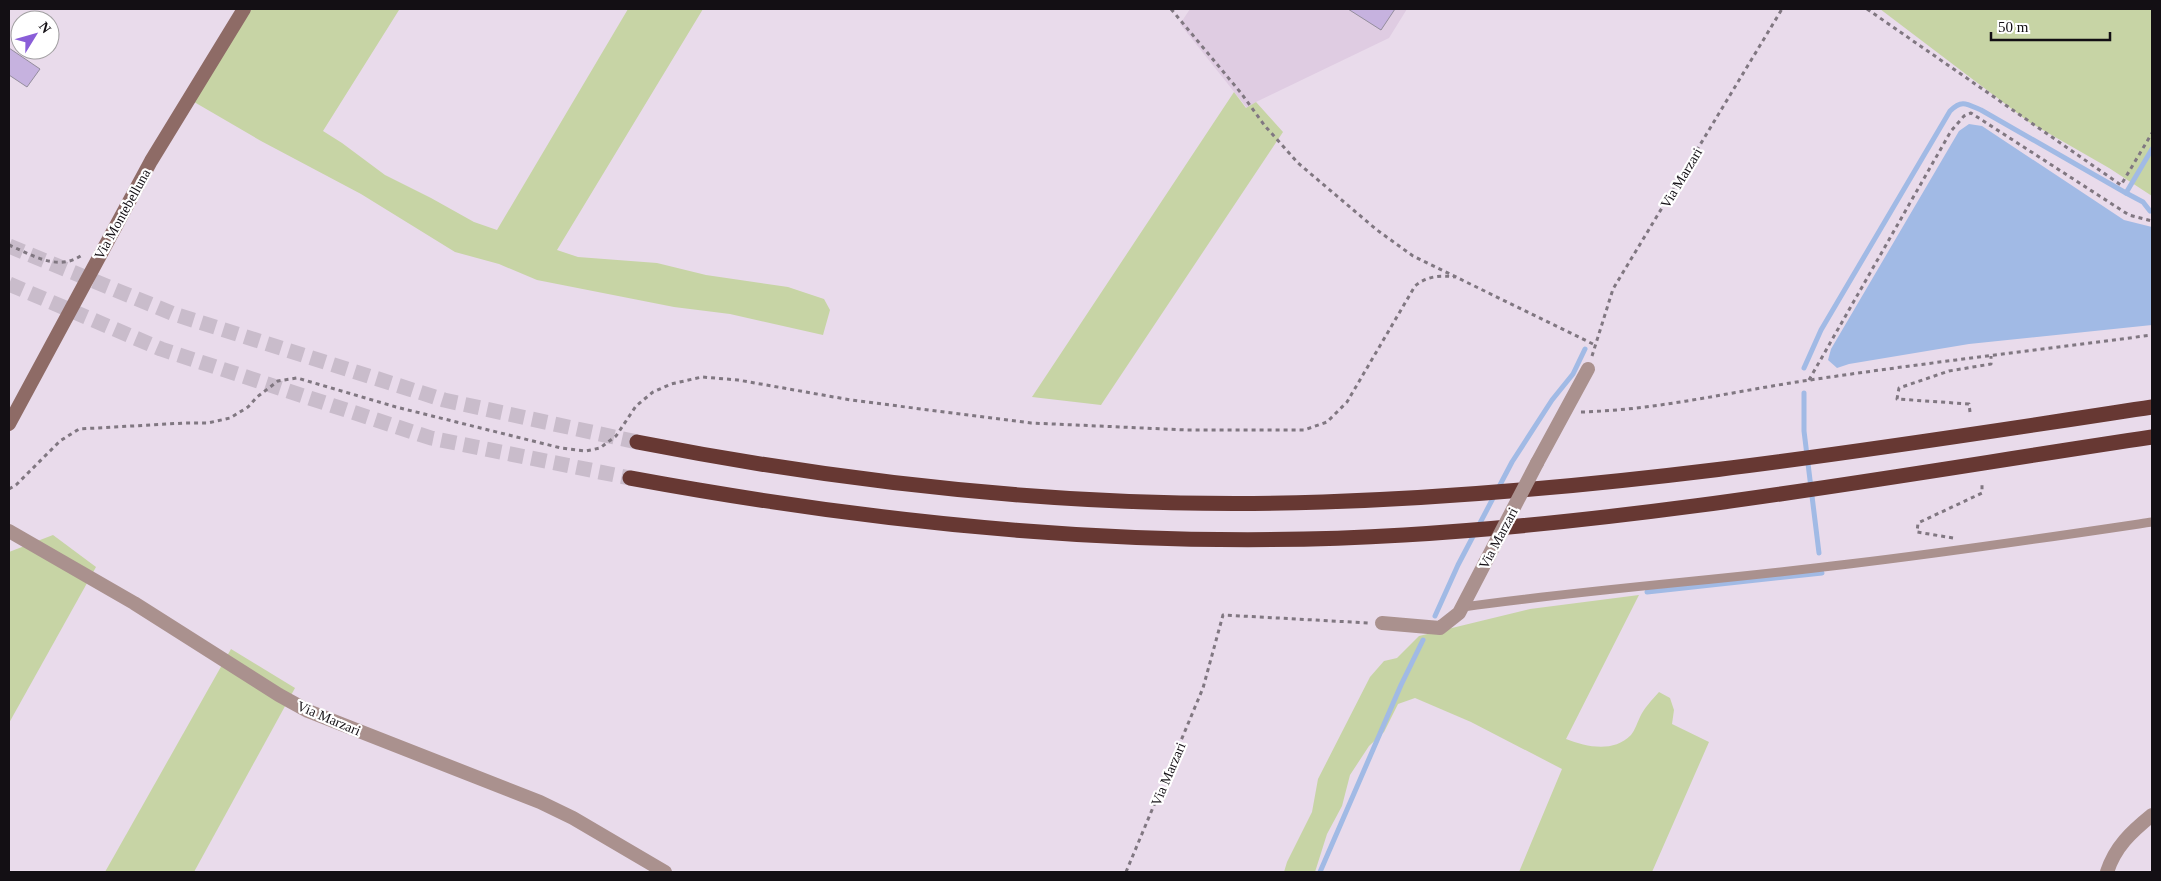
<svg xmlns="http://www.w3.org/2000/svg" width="2161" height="881" font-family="Georgia,serif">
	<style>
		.built { fill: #dfcce2 }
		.green { fill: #c7d4a5 }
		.water { fill: #a1bae5 }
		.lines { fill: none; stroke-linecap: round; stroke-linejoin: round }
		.stream { stroke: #a1bae5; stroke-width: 5 }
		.building { fill: #c6b2df; stroke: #948d9d }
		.motorway-tunnel { stroke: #c9bccb; stroke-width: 15; stroke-dasharray: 15 8; stroke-linecap: butt }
		.path { stroke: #807781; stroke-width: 3; stroke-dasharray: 4 4; stroke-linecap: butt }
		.service { stroke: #aa918e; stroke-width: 9 }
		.minor { stroke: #aa918e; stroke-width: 14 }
		.secondary { stroke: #8e6b66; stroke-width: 14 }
		.motorway { stroke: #673833; stroke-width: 15 }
		.minor-bridge { stroke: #aa918e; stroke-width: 14 }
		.labels { text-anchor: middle; stroke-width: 4.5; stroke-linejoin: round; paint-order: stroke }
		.street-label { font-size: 14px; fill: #130f14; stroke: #fff }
	</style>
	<rect width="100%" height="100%" fill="#e9dbeb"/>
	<polygon class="built" points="1190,9 1407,9 1389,38 1256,102 1247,108 1180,24"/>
	<g class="green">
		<polygon points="244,9 399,10 323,131 342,143 385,175 431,198 474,222 497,230 628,9 703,9 557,250 578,257 657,263 706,275 788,287 824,299 830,310 823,335 730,314 674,307 537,280 499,264 455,252 361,194 261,141 189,99"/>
		<polygon points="1880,9 2152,9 2152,196 2109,168 2029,122"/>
		<polygon points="1234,92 1246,108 1256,102 1283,132 1101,405 1032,397"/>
		<polygon points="53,535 96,567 9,723 9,552"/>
		<path d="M1639 595 1566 739C1587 747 1613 753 1631 735 1635 730 1637 723 1640 717 1644 708 1652 700 1659 692L1670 698 1674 710 1672 724 1709 742 1652 872H1519L1562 769 1471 722 1415 698 1398 704 1384 732 1369 746 1350 775 1342 806 1327 834 1315 872H1284L1287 862 1312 812 1318 779 1370 677 1384 661 1397 658 1419 636 1530 609Z"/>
		<polygon points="231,649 295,688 194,872 105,872"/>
	</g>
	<polygon class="water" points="1969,124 1982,126 2124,220 2152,227 2152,325 1969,344 1849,364 1837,368 1828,360 1831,349 1959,131"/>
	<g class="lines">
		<g class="stream">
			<polyline points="2126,193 2143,202 2150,211"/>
			<path d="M1804 368 1821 330 1950 111C1962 99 1967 104 1981 110L2126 193 2152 149"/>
			<polyline points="1804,393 1804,431 1819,553"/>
			<polyline points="1647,592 1822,573"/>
			<polyline points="1435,616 1458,565 1512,462 1552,400 1573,374 1585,349"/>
			<polyline points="1320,872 1401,685 1423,640"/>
		</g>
	</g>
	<g class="building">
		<polygon points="1348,9 1395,9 1381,30"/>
		<polygon points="9,48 40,69 27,87 9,75"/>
	</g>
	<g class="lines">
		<g class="motorway-tunnel">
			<polyline points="9,246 174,314 444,400 637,442"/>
			<polyline points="9,284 161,349 431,438 630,478"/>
		</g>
		<g class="path">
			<polyline points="1171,9 1241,93 1265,126 1298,163 1377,230 1413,256 1595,345"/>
			<polyline points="1867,9 2121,185 2152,133"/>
			<path d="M9 245C32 255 58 272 82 255"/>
			<polyline points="1592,356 1613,289 1782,9"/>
			<polyline points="1809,380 1951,131 1964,116 1971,113 2129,215 2152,221"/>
			<path d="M1581 412C1659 410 1734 391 1810 380 1924 363 2038 350 2152 335"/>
			<polyline points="1970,412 1969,404 1897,399 1899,388 1949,371 1991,364 1991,356"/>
			<path d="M9 489 16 485 60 441 79 429 185 423H208L230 418 248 407 257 397 278 381 297 378 396 407 561 448 586 451 600 448 616 436 636 406 653 392 671 384 702 377 738 380 851 400 1031 423 1187 430H1304L1327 422 1347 402 1415 286C1427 276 1440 275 1455 277"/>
			<polyline points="1953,538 1917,532 1918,523 1982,493 1982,482"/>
			<polyline points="1126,872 1203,688 1223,615 1369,623"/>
		</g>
		<path class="service" d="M1463 607C1591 589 1721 580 1849 564 1951 552 2051 537 2152 522"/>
		<g class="minor">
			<polyline points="1537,463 1588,369"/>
			<polyline points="9,531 134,603 279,695 308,711 540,802 573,818 665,872"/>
			<polyline points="1382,623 1440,628 1459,613 1485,563"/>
			<path d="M2107 872C2115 847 2131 832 2152 815"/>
		</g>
		<polyline class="secondary" points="9,424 151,161 244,9"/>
		<g class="motorway">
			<path d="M637 442C862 486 1093 510 1323 502 1601 493 1877 449 2152 407"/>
			<path d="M630 478C885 525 1144 551 1404 535 1655 520 1904 474 2152 437"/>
		</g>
		<polyline class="minor-bridge" points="1485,563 1537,463"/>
	</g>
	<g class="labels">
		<g class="street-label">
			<text transform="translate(1681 178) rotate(-59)" y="5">Via Marzari</text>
			<text transform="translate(122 214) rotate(-61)" y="5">Via Montebelluna</text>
			<text transform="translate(1498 538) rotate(-62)" y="5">Via Marzari</text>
			<text transform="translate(329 718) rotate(23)" y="5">Via Marzari</text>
			<text transform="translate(1168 774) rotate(-67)" y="5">Via Marzari</text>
		</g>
	</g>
	<rect width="2161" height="881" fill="none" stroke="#130f14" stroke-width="20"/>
	<g transform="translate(35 35) rotate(53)"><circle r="24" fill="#ffffff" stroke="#a19fa1"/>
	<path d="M0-4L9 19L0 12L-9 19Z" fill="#8a5ed8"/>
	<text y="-8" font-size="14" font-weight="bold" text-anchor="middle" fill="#130f14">N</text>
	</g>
	<path d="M1991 32v8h119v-8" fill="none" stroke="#130f14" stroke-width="2.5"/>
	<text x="1998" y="32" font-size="15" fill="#130f14" stroke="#ffffff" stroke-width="4" paint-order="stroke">50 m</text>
</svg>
